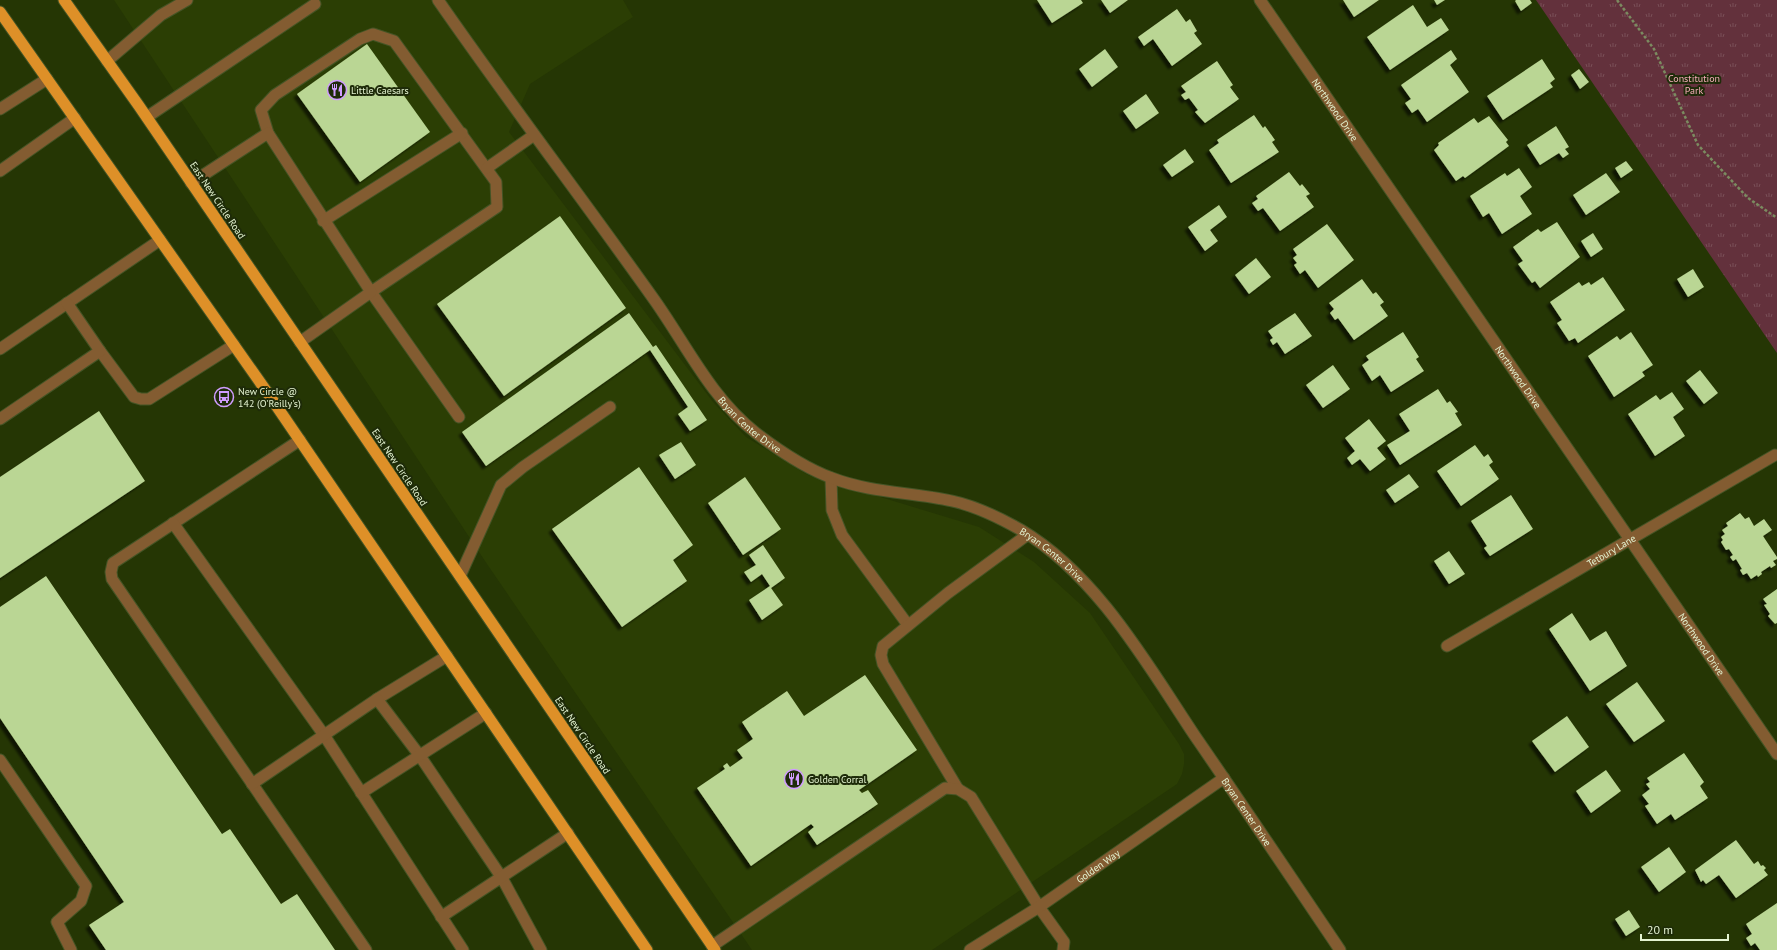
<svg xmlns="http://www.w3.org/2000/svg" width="1777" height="950" font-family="'PT Sans',sans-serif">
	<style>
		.built { fill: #2b3e04 }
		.park { fill: url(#park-tufts) }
		.building { fill: #bad694; filter: url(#shadow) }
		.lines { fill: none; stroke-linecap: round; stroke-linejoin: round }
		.service-casing { stroke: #445425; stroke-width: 13 }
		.minor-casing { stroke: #445425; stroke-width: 13 }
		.trunk-casing { stroke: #445425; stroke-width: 13 }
		.path { stroke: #7b8b60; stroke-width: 2.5; stroke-dasharray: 3 2; stroke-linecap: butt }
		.service { stroke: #835c31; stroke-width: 11 }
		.minor { stroke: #835c31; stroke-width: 11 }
		.trunk { stroke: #de9028; stroke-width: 11 }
		.labels { text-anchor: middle; stroke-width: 4; stroke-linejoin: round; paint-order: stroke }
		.park-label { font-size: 10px; fill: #f6aebb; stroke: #1e2b09 }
		.poi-label { font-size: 10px; fill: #e4f3d1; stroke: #1e2b09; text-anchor: start }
		.street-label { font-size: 10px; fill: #e4f3d1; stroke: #1e2b09 }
	</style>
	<defs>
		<pattern id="park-tufts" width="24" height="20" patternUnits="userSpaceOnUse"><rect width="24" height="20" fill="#63313c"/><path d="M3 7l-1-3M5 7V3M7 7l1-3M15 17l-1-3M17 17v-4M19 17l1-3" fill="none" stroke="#794f57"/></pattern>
		<filter id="shadow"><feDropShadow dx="-3.5" dy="3.5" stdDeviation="1" flood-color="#0009"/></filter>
	</defs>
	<rect width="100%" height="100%" fill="#253604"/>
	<polygon class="built" points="114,0 623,0 633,17 530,84 509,132 713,402 746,437 808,475 979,527 1034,562 1090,613 1179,744 1184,754 1184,764 1182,774 1177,784 932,950 752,950 489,567"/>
	<polygon class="park" points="1536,0 1777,0 1777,353"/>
	<g class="building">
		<polygon points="1037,0 1081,0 1083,3 1052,23"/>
		<polygon points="1101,0 1128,0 1110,13"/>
		<polygon points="1343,0 1379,0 1354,17"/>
		<polygon points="1434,0 1445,0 1437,5"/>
		<polygon points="1516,0 1530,0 1532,3 1521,11 1515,1"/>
		<polygon points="1413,5 1427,27 1441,18 1449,30 1390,70 1367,37"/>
		<polygon points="1177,9 1186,22 1190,19 1197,31 1194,33 1202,44 1172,66 1153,39 1144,46 1138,37"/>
		<polygon points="367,44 430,132 360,182 297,94"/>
		<polygon points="1105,49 1118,67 1092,87 1079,69"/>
		<polygon points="1451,50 1457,59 1450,65 1469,92 1427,122 1418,109 1412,113 1405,103 1411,99 1401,85"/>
		<polygon points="1542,59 1555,79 1550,83 1553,87 1503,120 1487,96"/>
		<polygon points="1217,61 1233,85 1230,87 1239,99 1205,123 1195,112 1198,110 1189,98 1185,100 1181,95 1186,92 1181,86"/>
		<polygon points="1579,69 1589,82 1580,89 1571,75"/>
		<polygon points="1146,94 1159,113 1136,129 1123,111"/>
		<polygon points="1254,115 1263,128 1265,126 1275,140 1272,142 1279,152 1231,183 1209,150 1219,143 1217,140"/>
		<polygon points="1489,116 1508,140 1506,142 1509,146 1465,178 1463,176 1456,181 1434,150 1439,145 1438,143 1474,118 1478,123"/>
		<polygon points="1556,126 1569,147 1565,149 1569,154 1563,158 1559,153 1540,165 1527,145"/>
		<polygon points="1185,149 1194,162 1172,177 1163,165"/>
		<polygon points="1626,161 1633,170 1621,178 1615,168"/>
		<polygon points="1519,168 1532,187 1520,196 1532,214 1502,234 1489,213 1483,217 1470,196 1505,173 1507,176"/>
		<polygon points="1289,172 1300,186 1302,184 1310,194 1306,196 1314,207 1280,231 1263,208 1258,211 1252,203 1258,199 1256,196"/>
		<polygon points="1606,173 1620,192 1586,215 1573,195"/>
		<polygon points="1219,205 1227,217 1210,230 1218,241 1205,251 1188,227"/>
		<polygon points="560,216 626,308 504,396 437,304"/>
		<polygon points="1557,222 1580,257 1540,288 1535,281 1532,283 1518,264 1523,261 1513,247 1538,229 1541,232"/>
		<polygon points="1327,224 1354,260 1318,288 1305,270 1300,274 1294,265 1297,263 1293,258 1297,255 1293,249"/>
		<polygon points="1593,233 1603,249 1591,257 1581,241"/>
		<polygon points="1256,258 1271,277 1249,294 1235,275"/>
		<polygon points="1693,269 1704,287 1688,297 1677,279"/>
		<polygon points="1603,277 1625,310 1578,343 1575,338 1569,341 1557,323 1562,320 1550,302 1579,282 1582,286 1589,282 1591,285"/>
		<polygon points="1362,279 1373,294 1376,292 1384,302 1380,305 1388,316 1354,340 1338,318 1335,320 1330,313 1334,309 1329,303"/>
		<polygon points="629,313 653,347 656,345 707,420 690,431 678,414 688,407 650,350 486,466 462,432"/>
		<polygon points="1295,313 1312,336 1285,354 1277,342 1273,345 1270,340 1273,338 1268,331"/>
		<polygon points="1403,332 1419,357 1416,359 1424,371 1391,392 1380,375 1372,381 1362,365 1369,360 1366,356"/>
		<polygon points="1631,332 1653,365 1642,372 1645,376 1614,397 1588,356 1617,336 1620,340"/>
		<polygon points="1333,365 1350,389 1323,408 1306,385"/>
		<polygon points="1700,370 1718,393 1704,404 1686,381"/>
		<polygon points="1438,389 1447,403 1450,401 1458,412 1455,413 1462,425 1400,465 1387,445 1410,431 1399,414"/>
		<polygon points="1672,392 1684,409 1673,417 1685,436 1655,456 1628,414 1656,395 1660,400"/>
		<polygon points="99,411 145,481 0,578 0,477"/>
		<polygon points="1369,419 1386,441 1377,448 1386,459 1370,471 1360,459 1352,465 1347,458 1355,451 1345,438"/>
		<polygon points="681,442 696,465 675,479 659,455"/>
		<polygon points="1475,445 1484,457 1488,454 1493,462 1489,465 1499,479 1461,506 1437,471"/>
		<polygon points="639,467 693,545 673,560 687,581 622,627 552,529"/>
		<polygon points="1409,474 1419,487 1395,503 1386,490"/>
		<polygon points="745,477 781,529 743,555 708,503"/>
		<polygon points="1511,495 1533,529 1490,556 1484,548 1487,546 1471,521"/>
		<polygon points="1740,513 1745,519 1749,517 1754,526 1764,519 1772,530 1763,536 1777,557 1777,559 1773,561 1776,565 1771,568 1770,566 1761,572 1762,574 1758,577 1757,575 1751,579 1747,573 1743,575 1740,570 1742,569 1736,559 1733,561 1730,557 1733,555 1729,549 1726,550 1721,542 1723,540 1721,537 1725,534 1722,530 1728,526 1726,523"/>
		<polygon points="763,545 785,578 771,588 783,605 762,620 749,600 770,586 762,574 751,582 744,572 756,565 749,555"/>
		<polygon points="1449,551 1465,574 1449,584 1434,561"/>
		<polygon points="46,576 222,834 230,829 281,904 297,894 335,950 106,950 89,925 124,902 0,718 0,607"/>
		<polygon points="1777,589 1777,623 1775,624 1768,616 1770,614 1764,605 1767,604 1763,599"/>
		<polygon points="1572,613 1590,641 1606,631 1627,666 1590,691 1549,629"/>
		<polygon points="865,675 917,750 859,790 862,793 868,790 878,804 817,845 808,832 814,827 811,824 751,866 697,788 725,769 723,766 727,763 730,767 743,758 737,750 753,739 742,722 787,691 804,716"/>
		<polygon points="1637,682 1665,721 1634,742 1606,704"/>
		<polygon points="1567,716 1589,747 1555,772 1532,741"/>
		<polygon points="1684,753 1704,782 1700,786 1708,798 1675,820 1671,814 1657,824 1645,806 1649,804 1642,795 1650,789 1646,784 1650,782 1647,778"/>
		<polygon points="1606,770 1621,791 1591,813 1576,791"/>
		<polygon points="1736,840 1754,864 1758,861 1761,866 1763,865 1766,868 1764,870 1768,875 1736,898 1719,875 1706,884 1703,880 1701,882 1695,870"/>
		<polygon points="1669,847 1686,872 1659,892 1641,867"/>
		<polygon points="1777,903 1777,950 1760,950 1755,943 1751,946 1746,938 1752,934 1746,924"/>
		<polygon points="1629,910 1640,927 1626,936 1615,919"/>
	</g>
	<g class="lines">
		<g class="service-casing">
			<g id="service">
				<polyline points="107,61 161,15 187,0"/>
				<polyline points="0,109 47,79"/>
				<polyline points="147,117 315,4"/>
				<polyline points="268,133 261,110 275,95 360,39 373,34 394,41 496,182 497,207 371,292 459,417"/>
				<polyline points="487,168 534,135"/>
				<polyline points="0,171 75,118"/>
				<polyline points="191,183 268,133 371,292 300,342"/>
				<polyline points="323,221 462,133"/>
				<polyline points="0,349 160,240"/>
				<polyline points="100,351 134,397 141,399 149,399 234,345"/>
				<polyline points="0,419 100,351 67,303"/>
				<polyline points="300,440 113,563 111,572 112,579 366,950"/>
				<polyline points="831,478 832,510 842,535 908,625"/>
				<polyline points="173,523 324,735 463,950"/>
				<polyline points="460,576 501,485 523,467 610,407"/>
				<polyline points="377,699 447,656"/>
				<polyline points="0,760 86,886 81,901 57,922 71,950"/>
				<polyline points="252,784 377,699 420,756 502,878 541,950"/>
				<polyline points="958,789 883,664 881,655 883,646 948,593 1027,535"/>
				<polyline points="361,793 486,713"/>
				<polyline points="441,917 568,833"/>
				<polyline points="712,946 945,788 958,789 971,797 1039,907 1064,942 1063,950"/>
			</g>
		</g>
		<g class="minor-casing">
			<g id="minor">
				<path id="s1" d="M438 0C508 101 582 198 653 298 686 344 710 397 756 433 777 449 807 469 832 478 871 493 912 492 952 501 976 506 1000 518 1021 530 1097 575 1147 664 1195 736 1244 807 1292 879 1340 950"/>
				<path id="s2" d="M1260 0 1777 754"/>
				<path id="s3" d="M1447 646 1775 455"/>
				<path id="s4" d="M970 950 1039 907 1224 778"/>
			</g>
		</g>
		<g class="trunk-casing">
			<g id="trunk">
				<polyline points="64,0 139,106 715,950"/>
				<polyline points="0,12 269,395 647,950"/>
			</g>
		</g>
		<polyline class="path" points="1617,0 1654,49 1698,145 1748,198 1777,218"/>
		<use href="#service" class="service"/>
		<use href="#minor" class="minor"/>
		<use href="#trunk" class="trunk"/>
	</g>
	<defs>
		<g id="restaurant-ring" transform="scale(1)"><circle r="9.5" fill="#1e2b09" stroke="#d09dff" stroke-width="1.5"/><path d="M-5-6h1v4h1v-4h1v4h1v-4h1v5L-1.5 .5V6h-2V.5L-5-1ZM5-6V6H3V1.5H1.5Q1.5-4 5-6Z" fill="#d09dff"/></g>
		<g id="bus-ring" transform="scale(1)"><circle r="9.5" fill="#1e2b09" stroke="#d09dff" stroke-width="1.5"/><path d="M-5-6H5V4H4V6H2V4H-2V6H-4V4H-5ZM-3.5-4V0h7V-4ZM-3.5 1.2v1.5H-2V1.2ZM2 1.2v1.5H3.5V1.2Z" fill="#d09dff"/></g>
	</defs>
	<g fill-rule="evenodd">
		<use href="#restaurant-ring" x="337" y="90"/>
		<use href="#bus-ring" x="224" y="397"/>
		<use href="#restaurant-ring" x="794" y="779"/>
	</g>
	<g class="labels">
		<g class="park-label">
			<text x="1694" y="82">Constitution<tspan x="1694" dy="12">Park</tspan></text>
		</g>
		<g class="poi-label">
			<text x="351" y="94">Little Caesars</text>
			<text x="238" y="395">New Circle @<tspan x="238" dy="12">142 (O'Reilly's)</tspan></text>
			<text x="808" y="783">Golden Corral</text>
		</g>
		<g class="street-label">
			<text dy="4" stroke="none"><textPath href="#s2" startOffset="133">Northwood Drive</textPath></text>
			<text transform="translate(218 200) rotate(56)" y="4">East New Circle Road</text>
			<text dy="4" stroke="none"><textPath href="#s2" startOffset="457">Northwood Drive</textPath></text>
			<text dy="4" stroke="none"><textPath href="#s1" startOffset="528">Bryan Center Drive</textPath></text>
			<text transform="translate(400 467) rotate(56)" y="4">East New Circle Road</text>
			<text dy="4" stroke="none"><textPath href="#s3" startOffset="190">Tetbury Lane</textPath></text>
			<text dy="4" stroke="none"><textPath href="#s1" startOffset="864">Bryan Center Drive</textPath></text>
			<text dy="4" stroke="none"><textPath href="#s2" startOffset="781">Northwood Drive</textPath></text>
			<text transform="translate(583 735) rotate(56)" y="4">East New Circle Road</text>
			<text dy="4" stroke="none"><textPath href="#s1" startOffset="1188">Bryan Center Drive</textPath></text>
			<text dy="4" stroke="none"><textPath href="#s4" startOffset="153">Golden Way</textPath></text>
		</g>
	</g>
	<path d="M1641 934v6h87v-6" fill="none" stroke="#e4f3d1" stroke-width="2"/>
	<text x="1647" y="934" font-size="12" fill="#e4f3d1" stroke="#1e2b09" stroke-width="3" paint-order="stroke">20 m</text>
</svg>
